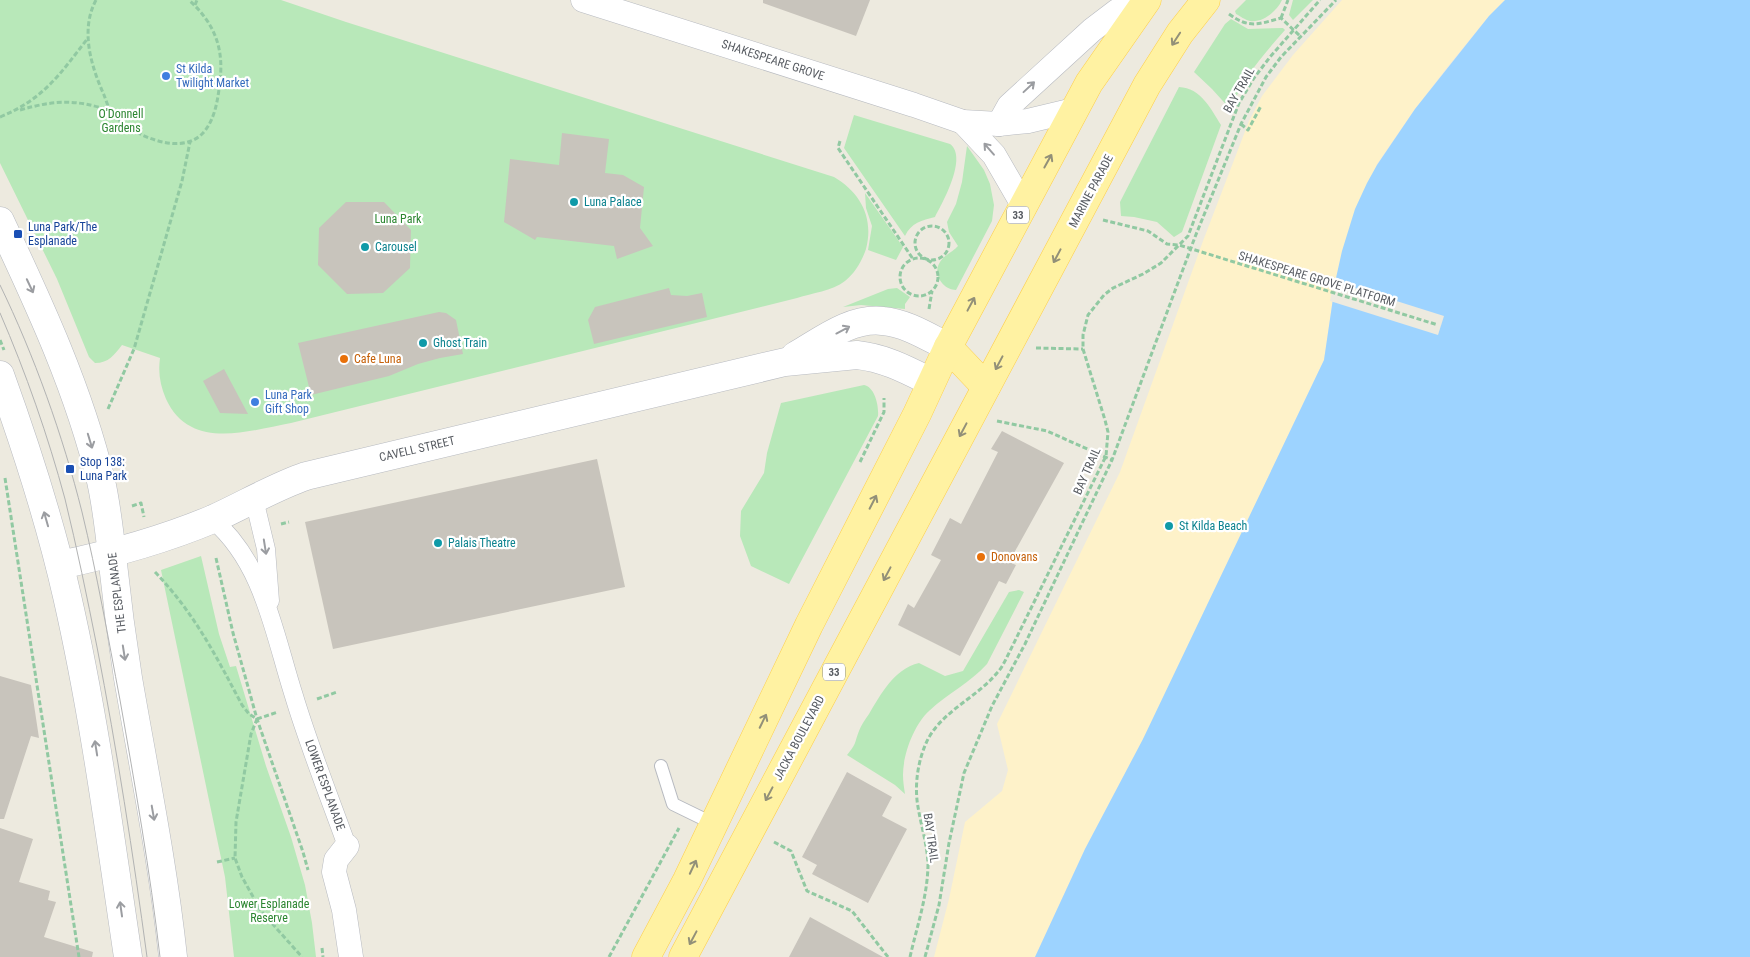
<svg xmlns="http://www.w3.org/2000/svg" width="1750" height="957" font-family="'Roboto Condensed',sans-serif">
	<style>
		.green { fill: #b8e8b9 }
		.sand { fill: #fef2c9 }
		.water { fill: #9dd3ff }
		.pier { fill: #edeadf }
		.building { fill: #c8c4bc }
		.lines { fill: none; stroke-linecap: round; stroke-linejoin: round }
		.service-casing { stroke: #b7bac0; stroke-width: 14 }
		.pedestrian-casing { stroke: #b7bac0; stroke-width: 19 }
		.minor-casing { stroke: #b7bac0; stroke-width: 25 }
		.tertiary-casing { stroke: #b7bac0; stroke-width: 29 }
		.primary-casing { stroke: #ffce46; stroke-width: 29 }
		.path { stroke: #91c9a2; stroke-width: 3; stroke-dasharray: 5 2.5; stroke-linecap: butt }
		.service { stroke: #fff; stroke-width: 12 }
		.pedestrian { stroke: #fff; stroke-width: 18 }
		.minor { stroke: #fff; stroke-width: 24 }
		.tertiary { stroke: #fff; stroke-width: 28 }
		.primary { stroke: #fff2a2; stroke-width: 28 }
		.tram { stroke: #b2b3b3; stroke-width: 1 }
		.oneway { stroke: #929078 }
		.oneway2 { stroke: #9b9da1 }
		.shop-dot { fill: #3f7fe0; stroke: #fff; stroke-width: 2 }
		.culture-dot { fill: #0f9aa8; stroke: #fff; stroke-width: 2 }
		.transit-dot { fill: #1a4fb4; stroke: #fff; stroke-width: 2 }
		.food-dot { fill: #e8710a; stroke: #fff; stroke-width: 2 }
		.labels { text-anchor: middle; stroke-width: 4.5; stroke-linejoin: round; paint-order: stroke }
		.shield { fill: #fff; stroke: #8a8d91; stroke-width: 1 }
		.shield-label { font-size: 11px; font-weight: bold; fill: #585c62 }
		.street-label { font-size: 12px; fill: #585c62; stroke: #fff }
		.shop-label { font-size: 12px; fill: #366cbe; stroke: #fff; text-anchor: start }
		.park-label { font-size: 12px; fill: #2c8631; stroke: #fff }
		.culture-label { font-size: 12px; fill: #0d838f; stroke: #fff; text-anchor: start }
		.transit-label { font-size: 12px; fill: #164399; stroke: #fff; text-anchor: start }
		.food-label { font-size: 12px; fill: #c56008; stroke: #fff; text-anchor: start }
	</style>
	<rect width="100%" height="100%" fill="#edeadf"/>
	<g class="green">
		<path d="M0 0H281L346 22 834 177C861 193 874 218 866 249 862 261 855 273 845 281 832 291 812 293 797 298L291 423C248 431 190 451 166 399 160 385 158 373 160 358L122 345C114 355 109 363 95 363L89 357 57 279 0 163Z"/>
		<path d="M1246 0H1282C1277 11 1263 23 1250 21 1245 20 1240 16 1236 14L1235 11Z"/>
		<polygon points="1293,0 1313,0 1293,20 1289,15"/>
		<path d="M1231 19 1248 29 1283 28 1285 30C1264 54 1241 79 1231 110L1212 89 1194 72 1225 24Z"/>
		<path d="M1179 87C1201 88 1211 109 1221 125L1182 232 1174 237 1157 222 1134 217 1121 216 1120 202Z"/>
		<path d="M854 115 950 144C968 157 943 202 935 217 922 220 911 223 905 236L844 148Z"/>
		<path d="M967 146 984 170 990 184 994 205 992 221 956 290C943 290 932 274 940 262 944 255 953 252 958 246L949 232 947 222 956 204 962 182Z"/>
		<polygon points="865,193 903,247 896,260 868,250 872,226 866,208"/>
		<polygon points="897,288 910,297 905,304 905,309 861,305 843,307 888,289"/>
		<path d="M864 385C875 387 879 406 878 416L789 584 751 566 740 536 741 511 764 473 767 453 781 403Z"/>
		<polygon points="201,556 219,634 230,667 236,666 266,766 291,837 305,885 312,923 316,957 234,957 225,877 161,570"/>
		<path d="M1019 590 1024 592 987 664C970 683 948 693 929 711 914 725 903 754 903 775 903 781 904 788 905 794L895 785 847 755C857 743 854 744 859 731 861 725 865 720 869 714 881 694 894 669 919 663L945 676 963 671 1009 592Z"/>
	</g>
	<polygon class="sand" points="1342,0 1505,0 1489,16 1449,65 1415,109 1377,164 1336,278 1324,360 1143,740 1085,849 1035,957 934,957 949,899 965,822 1002,791 1008,770 997,724 1120,472 1203,241 1249,121 1262,96 1293,55"/>
	<polygon class="water" points="1505,0 1750,0 1750,957 1035,957 1085,849 1143,739 1324,360 1336,278 1342,251 1355,209 1367,183 1377,165 1415,109 1489,16"/>
	<polygon class="pier" points="1333,281 1444,316 1438,335 1330,301"/>
	<g class="building">
		<polygon points="763,0 870,0 856,36 763,3"/>
		<polygon points="562,133 609,139 605,173 623,175 644,187 640,228 653,246 617,259 614,246 537,237 535,240 504,222 510,159 559,165"/>
		<polygon points="346,202 384,202 411,230 410,268 383,293 347,294 318,265 319,228"/>
		<polygon points="669,288 671,295 687,296 702,293 707,317 594,344 588,320 595,307"/>
		<polygon points="439,312 446,313 456,320 463,354 440,358 418,364 389,376 311,395 298,343"/>
		<polygon points="224,369 248,414 220,413 203,381"/>
		<polygon points="1002,431 1064,463 1009,562 1016,565 1006,584 999,581 960,656 898,625 908,604 914,608 941,560 931,555 950,518 961,524 998,452 991,449"/>
		<polygon points="597,459 625,587 333,649 305,522"/>
		<polygon points="0,676 31,685 39,738 31,736 4,819 0,819"/>
		<polygon points="847,772 892,797 882,816 907,829 868,903 812,874 817,865 802,857"/>
		<polygon points="0,828 33,839 19,882 50,891 48,900 56,902 44,937 93,952 92,957 0,957"/>
		<polygon points="810,917 883,957 789,957"/>
	</g>
	<g class="lines">
		<g class="service-casing">
			<polyline id="service" points="661,766 673,804 714,824"/>
		</g>
		<g class="pedestrian-casing">
			<g id="pedestrian">
				<polyline points="254,499 266,549 270,601"/>
				<path d="M212 519C264 563 274 634 294 696 309 746 329 796 347 846"/>
			</g>
		</g>
		<g class="minor-casing">
			<g id="minor">
				<polyline points="583,0 914,105 963,122 999,124 1028,121 1074,110"/>
				<polyline points="963,122 994,155 1023,205"/>
				<polyline points="999,124 1009,106 1092,30 1117,11 1142,0"/>
				<polyline points="347,846 336,860 334,872 344,910 351,957"/>
			</g>
		</g>
		<g class="tertiary-casing">
			<g id="tertiary">
				<path d="M0 221C40 306 79 390 101 481 107 508 110 536 113 564 117 602 122 640 128 678 144 771 163 863 173 957"/>
				<path d="M795 356C821 341 851 317 883 321 906 323 928 337 948 347"/>
				<path d="M0 375C26 447 50 521 67 596 94 714 110 836 128 957"/>
				<path d="M60 565C112 554 163 540 213 519 244 505 274 487 306 476L785 362 857 355C885 358 907 370 931 382"/>
			</g>
		</g>
		<g class="primary-casing">
			<g id="primary">
				<polyline points="948,347 986,387"/>
				<polyline points="646,957 687,880 809,625 917,414 948,347 1089,83 1147,0"/>
				<polyline points="683,957 1147,85 1180,33 1206,0"/>
			</g>
		</g>
		<g class="path">
			<path d="M96 0C80 30 91 66 104 95 106 100 108 107 111 112 129 134 179 157 202 134 215 121 218 99 220 81 224 47 214 23 189 0"/>
			<polyline points="195,5 197,0"/>
			<path d="M1229 14C1249 29 1259 24 1281 18L1300 36"/>
			<polyline points="1281,18 1288,0"/>
			<path d="M20 110C55 100 76 99 111 111"/>
			<path d="M0 117C44 99 60 74 88 38"/>
			<polyline points="1241,124 1248,130 1261,106"/>
			<polyline points="840,141 838,148 913,259"/>
			<polyline points="1103,220 1148,231 1167,244 1179,245 1438,325"/>
			<circle cx="932" cy="243" r="17"/>
			<circle cx="919" cy="277" r="19"/>
			<polyline points="929,309 932,291"/>
			<polyline points="0,340 4,350"/>
			<polyline points="1036,348 1083,349"/>
			<polyline points="108,409 134,349 182,181 190,142"/>
			<polyline points="997,421 1047,431 1112,460"/>
			<polyline points="860,462 884,412 884,398"/>
			<polyline points="5,478 79,957"/>
			<polyline points="132,506 141,503 144,517"/>
			<polyline points="281,524 289,522"/>
			<polyline points="216,558 233,633 257,719 303,852 308,870"/>
			<path d="M155 572C195 614 216 656 242 705L249 714 257 719 251 734 236 822 235 858 242 877 261 911 302 957"/>
			<polyline points="317,699 337,692"/>
			<polyline points="257,719 278,712"/>
			<polyline points="774,842 791,851 807,891 852,911 888,957"/>
			<polyline points="217,862 235,858"/>
			<polyline points="322,948 323,957"/>
			<polyline points="609,957 679,828"/>
			<path d="M910 957C917 926 928 895 928 863 927 844 921 825 918 807 914 785 918 759 928 739 944 710 976 698 997 673 1001 669 1004 663 1007 657L1106 456 1108 432 1105 420 1083 349V335L1088 315 1104 295 1113 288 1143 274 1161 263 1188 236 1239 103 1254 78 1270 57 1320 0"/>
			<polyline points="925,957 939,905 949,843 964,773 992,706 1025,644 1112,460 1195,237 1241,124 1266,77 1281,57 1336,0"/>
		</g>
		<use href="#service" class="service"/>
		<use href="#pedestrian" class="pedestrian"/>
		<use href="#minor" class="minor"/>
		<use href="#tertiary" class="tertiary"/>
		<use href="#primary" class="primary"/>
		<g class="tram">
			<path d="M0 285C34 355 63 436 82 512 97 574 108 637 120 700 135 785 150 871 160 957"/>
			<path d="M0 313C26 373 48 436 65 499 77 548 87 597 97 647 117 750 133 853 147 957"/>
		</g>
	</g>
	<defs><path id="oneway-shaft" d="M-6 0H5M1.5-3L5.5 0L1.5 3" fill="none" stroke-width="1.6" stroke-linecap="round" stroke-linejoin="round" transform="scale(1.25)"/></defs>
	<g class="oneway">
		<use href="#oneway-shaft" transform="translate(1176 39) rotate(123)"/>
		<use href="#oneway-shaft" transform="translate(1048 161) rotate(-61)"/>
		<use href="#oneway-shaft" transform="translate(1057 256) rotate(118)"/>
		<use href="#oneway-shaft" transform="translate(971 304) rotate(-62)"/>
		<use href="#oneway-shaft" transform="translate(999 363) rotate(118)"/>
		<use href="#oneway-shaft" transform="translate(963 430) rotate(118)"/>
		<use href="#oneway-shaft" transform="translate(873 502) rotate(-63)"/>
		<use href="#oneway-shaft" transform="translate(887 574) rotate(118)"/>
		<use href="#oneway-shaft" transform="translate(763 721) rotate(-64)"/>
		<use href="#oneway-shaft" transform="translate(769 794) rotate(118)"/>
		<use href="#oneway-shaft" transform="translate(693 867) rotate(-65)"/>
		<use href="#oneway-shaft" transform="translate(693 938) rotate(118)"/>
	</g>
	<g class="oneway2">
		<use href="#oneway-shaft" transform="translate(1029 87) rotate(-43)"/>
		<use href="#oneway-shaft" transform="translate(989 149) rotate(-131)"/>
		<use href="#oneway-shaft" transform="translate(30 286) rotate(65)"/>
		<use href="#oneway-shaft" transform="translate(843 330) rotate(-28)"/>
		<use href="#oneway-shaft" transform="translate(90 441) rotate(73)"/>
		<use href="#oneway-shaft" transform="translate(46 519) rotate(-106)"/>
		<use href="#oneway-shaft" transform="translate(265 547) rotate(81)"/>
		<use href="#oneway-shaft" transform="translate(124 653) rotate(81)"/>
		<use href="#oneway-shaft" transform="translate(96 748) rotate(-99)"/>
		<use href="#oneway-shaft" transform="translate(153 813) rotate(80)"/>
		<use href="#oneway-shaft" transform="translate(121 909) rotate(-98)"/>
	</g>
	<g class="shop-dot">
		<circle cx="166" cy="76" r="5"/>
		<circle cx="255" cy="402" r="5"/>
	</g>
	<g class="culture-dot">
		<circle cx="574" cy="202" r="5"/>
		<circle cx="365" cy="247" r="5"/>
		<circle cx="423" cy="343" r="5"/>
		<circle cx="1169" cy="526" r="5"/>
		<circle cx="438" cy="543" r="5"/>
	</g>
	<g class="transit-dot">
		<rect x="13" y="229" width="10" height="10" rx="2.5"/>
		<rect x="65" y="464" width="10" height="10" rx="2.5"/>
	</g>
	<g class="food-dot">
		<circle cx="344" cy="359" r="5"/>
		<circle cx="981" cy="557" r="5"/>
	</g>
	<g class="labels">
		<g class="shield">
			<rect x="1007" y="206.5" width="22" height="17" rx="4"/>
			<rect x="823" y="663.5" width="22" height="17" rx="4"/>
		</g>
		<g class="shield-label">
			<text x="1018" y="219">33</text>
			<text x="834" y="676">33</text>
		</g>
		<g class="street-label">
			<text transform="translate(773 60) rotate(18)" y="4">SHAKESPEARE GROVE</text>
			<text transform="translate(1239 90) rotate(-60)" y="4">BAY TRAIL</text>
			<text transform="translate(1091 191) rotate(-62)" y="4">MARINE PARADE</text>
			<text transform="translate(1317 279) rotate(17)" y="4">SHAKESPEARE GROVE PLATFORM</text>
			<text transform="translate(417 449) rotate(-13)" y="4">CAVELL STREET</text>
			<text transform="translate(1087 471) rotate(-66)" y="4">BAY TRAIL</text>
			<text transform="translate(117 593) rotate(-97)" y="4">THE ESPLANADE</text>
			<text transform="translate(799 738) rotate(-62)" y="4">JACKA BOULEVARD</text>
			<text transform="translate(325 785) rotate(70)" y="4">LOWER ESPLANADE</text>
			<text transform="translate(931 838) rotate(82)" y="4">BAY TRAIL</text>
		</g>
		<g class="shop-label">
			<text x="176" y="73">St Kilda<tspan x="176" dy="14">Twilight Market</tspan></text>
			<text x="265" y="399">Luna Park<tspan x="265" dy="14">Gift Shop</tspan></text>
		</g>
		<g class="park-label">
			<text x="121" y="118">O'Donnell<tspan x="121" dy="14">Gardens</tspan></text>
			<text x="398" y="223">Luna Park</text>
			<text x="269" y="908">Lower Esplanade<tspan x="269" dy="14">Reserve</tspan></text>
		</g>
		<g class="culture-label">
			<text x="584" y="206">Luna Palace</text>
			<text x="375" y="251">Carousel</text>
			<text x="433" y="347">Ghost Train</text>
			<text x="1179" y="530">St Kilda Beach</text>
			<text x="448" y="547">Palais Theatre</text>
		</g>
		<g class="transit-label">
			<text x="28" y="231">Luna Park/The<tspan x="28" dy="14">Esplanade</tspan></text>
			<text x="80" y="466">Stop 138:<tspan x="80" dy="14">Luna Park</tspan></text>
		</g>
		<g class="food-label">
			<text x="354" y="363">Cafe Luna</text>
			<text x="991" y="561">Donovans</text>
		</g>
	</g>
</svg>
